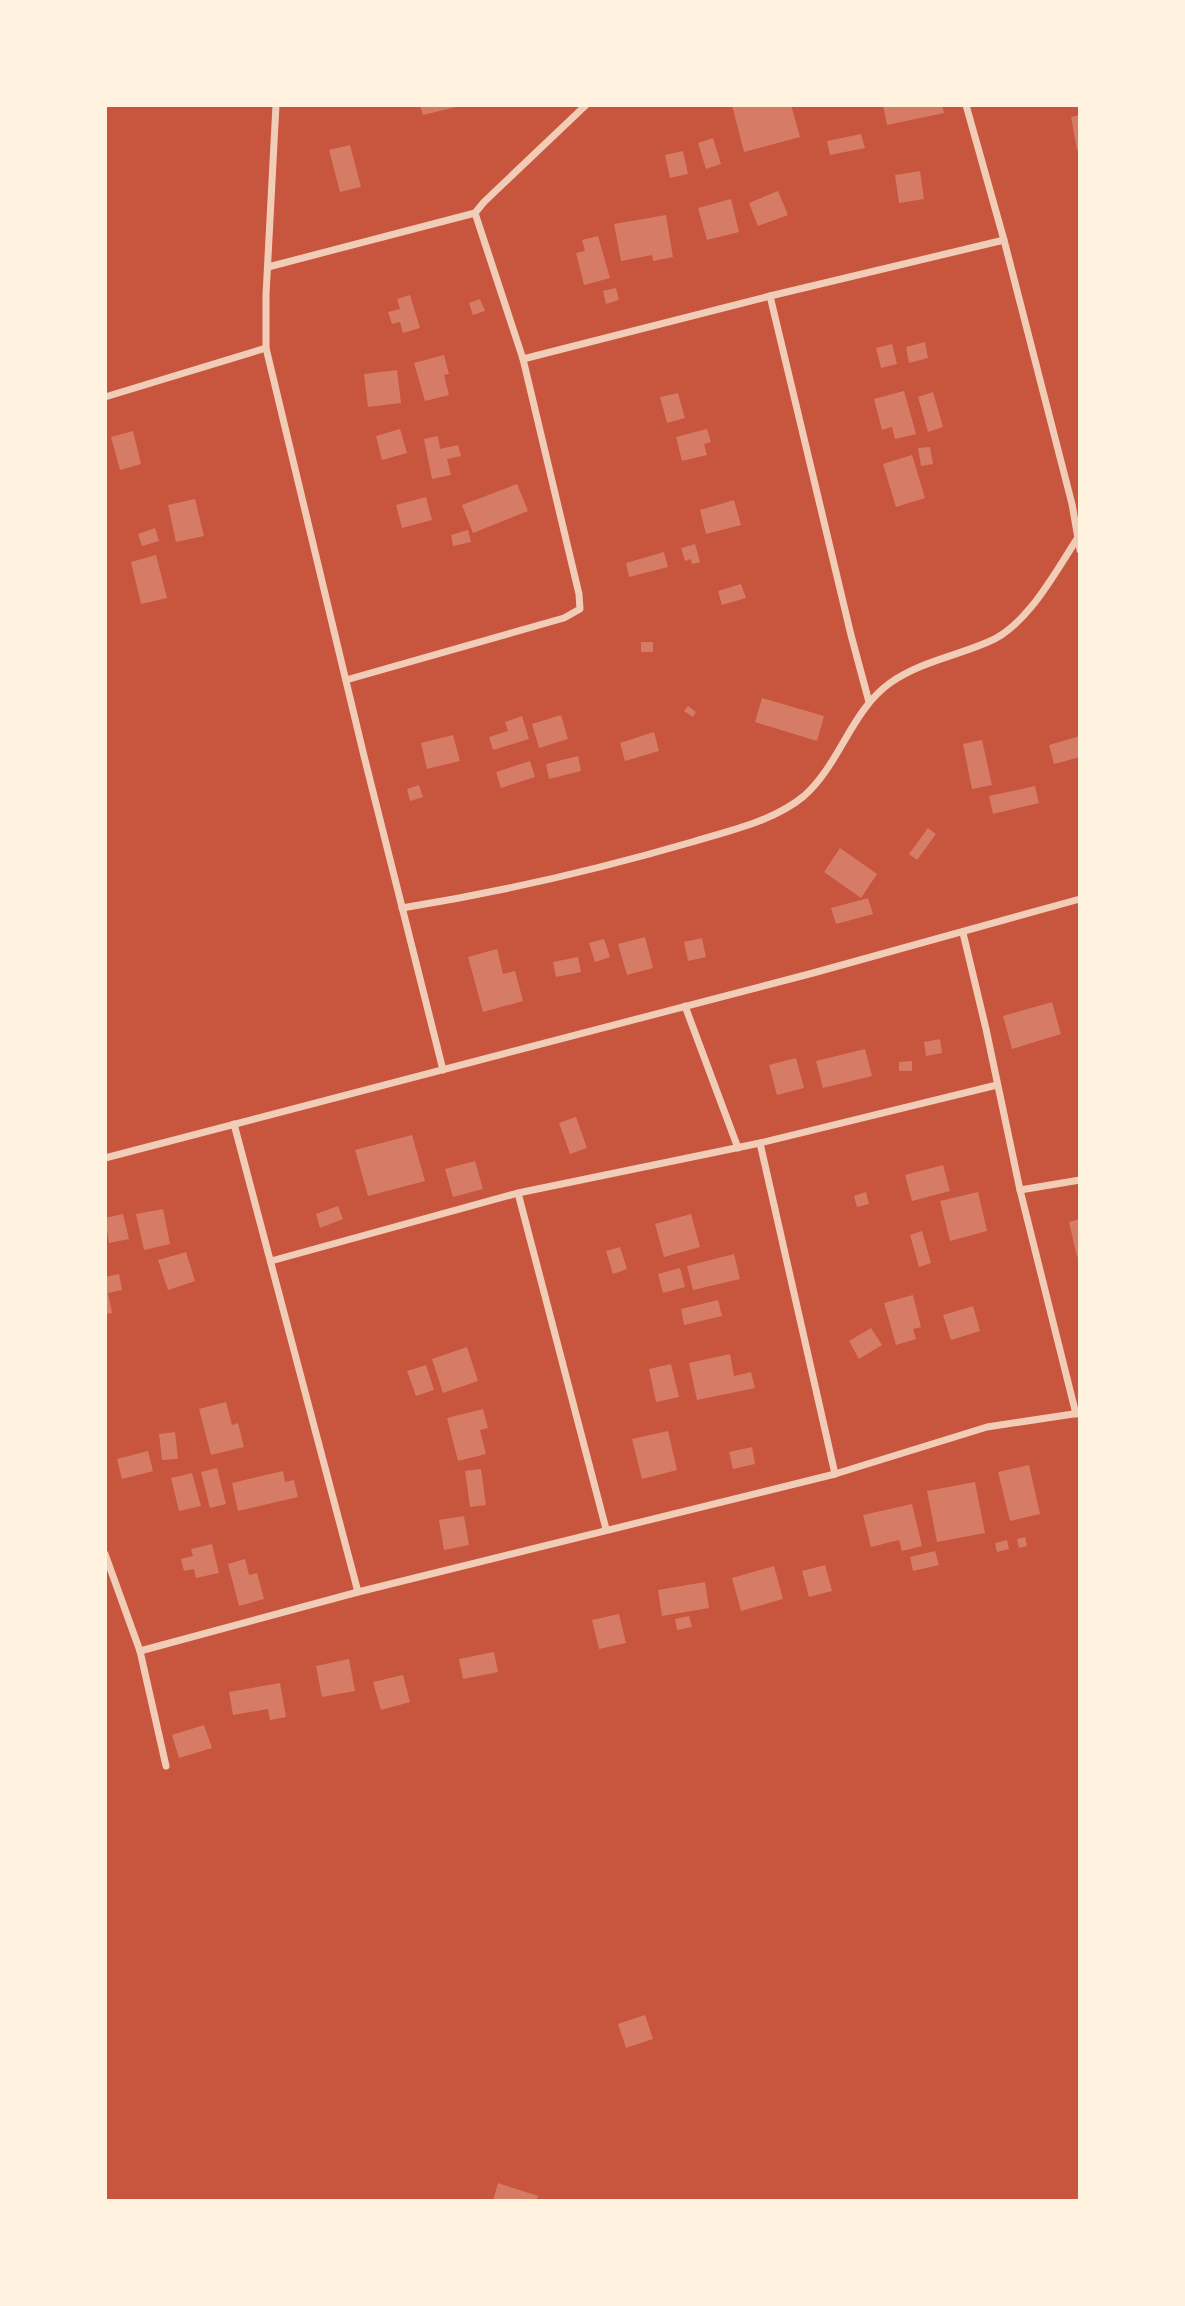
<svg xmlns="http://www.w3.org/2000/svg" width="1185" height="2306" font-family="Rubik,sans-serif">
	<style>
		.building { fill: #d67c66 }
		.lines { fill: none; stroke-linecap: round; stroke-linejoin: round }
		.minor { stroke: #f1ccb7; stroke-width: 7 }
	</style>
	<rect width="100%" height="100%" fill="#c8553d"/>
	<g class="building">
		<polygon points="420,105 460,105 460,106 423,115"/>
		<polygon points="732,105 791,105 800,137 744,152"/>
		<polygon points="883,105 942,105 944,113 887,125"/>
		<polygon points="1080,115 1080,149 1077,150 1071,117"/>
		<polygon points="861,134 865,148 830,155 827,141"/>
		<polygon points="713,138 721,164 706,169 698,143"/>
		<polygon points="350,145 361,187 340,192 329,150"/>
		<polygon points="683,151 688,174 670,178 665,155"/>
		<polygon points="920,171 924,199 899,203 895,175"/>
		<polygon points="778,191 788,215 758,226 749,203"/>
		<polygon points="731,199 739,232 707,240 698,208"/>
		<polygon points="666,215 673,257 653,261 652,255 621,261 614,224"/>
		<polygon points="598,236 610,278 584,285 576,253 585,251 582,240"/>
		<polygon points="616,288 619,300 606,304 603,291"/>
		<polygon points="410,295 420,328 403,333 400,322 392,324 388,312 400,309 397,299"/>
		<polygon points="480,299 485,311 473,315 469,303"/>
		<polygon points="925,342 928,358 909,363 906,347"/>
		<polygon points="892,344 897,364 881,368 876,348"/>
		<polygon points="444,355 449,374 444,375 449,395 425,401 414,363"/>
		<polygon points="397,370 401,403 368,407 364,374"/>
		<polygon points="904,391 916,434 895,439 892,427 882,430 874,399"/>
		<polygon points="933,392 943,427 928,432 918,397"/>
		<polygon points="678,393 685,418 667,423 660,397"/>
		<polygon points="400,429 407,453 382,460 376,436"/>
		<polygon points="707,429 711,442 704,444 707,455 682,461 676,437"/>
		<polygon points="133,431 141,464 120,470 111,437"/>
		<polygon points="438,436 440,449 458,445 461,456 447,459 451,475 432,479 424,439"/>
		<polygon points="930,447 933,464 921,466 918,448"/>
		<polygon points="912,455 925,498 896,507 883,464"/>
		<polygon points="517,484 528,511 473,533 462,505"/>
		<polygon points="426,497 432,520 402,528 396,505"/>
		<polygon points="195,499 204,536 176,542 168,505"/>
		<polygon points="734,500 741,525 706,534 700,510"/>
		<polygon points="155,528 159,541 142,546 138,534"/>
		<polygon points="468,530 471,542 453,546 451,535"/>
		<polygon points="695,544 700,562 692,564 691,559 685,561 681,548"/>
		<polygon points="664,552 668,567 629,577 626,563"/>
		<polygon points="156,555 167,598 141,604 131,562"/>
		<polygon points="741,584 746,598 722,605 718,591"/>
		<rect x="641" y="642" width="12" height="10"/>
		<polygon points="762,698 824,716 817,741 755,722"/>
		<polygon points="688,706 696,712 693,717 684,711"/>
		<polygon points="561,715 568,739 539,748 532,724"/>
		<polygon points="522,716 529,739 493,750 489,737 508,731 505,722"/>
		<polygon points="654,732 659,751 625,761 620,743"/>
		<polygon points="453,735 460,761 427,769 421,743"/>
		<polygon points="1080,736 1080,757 1054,764 1049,745"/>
		<polygon points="982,740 992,785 972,789 963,744"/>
		<polygon points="578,756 581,771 549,779 546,764"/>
		<polygon points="530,761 535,777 501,788 496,772"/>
		<polygon points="419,785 423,797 410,801 407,789"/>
		<polygon points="1035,786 1039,803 993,814 989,796"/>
		<polygon points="928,828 936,834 917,860 909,854"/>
		<polygon points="840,848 877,874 861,898 824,872"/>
		<polygon points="868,898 873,914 836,924 831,908"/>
		<polygon points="645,937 653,968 627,975 618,944"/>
		<polygon points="702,938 706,957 688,961 684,942"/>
		<polygon points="604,939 610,957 595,962 589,943"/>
		<polygon points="497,949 503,974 515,971 523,1001 483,1012 468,957"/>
		<polygon points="578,957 581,972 556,977 553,962"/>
		<polygon points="1052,1002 1061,1034 1012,1049 1003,1016"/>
		<polygon points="940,1039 942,1053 926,1056 924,1042"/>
		<polygon points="865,1049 872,1076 823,1088 816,1061"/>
		<polygon points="796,1058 804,1088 777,1095 769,1065"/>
		<polygon points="912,1061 912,1071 899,1071 899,1062"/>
		<polygon points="576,1117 587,1148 570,1154 559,1123"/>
		<polygon points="412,1135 425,1181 368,1196 355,1150"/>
		<polygon points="475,1161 483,1189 453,1197 445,1169"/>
		<polygon points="943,1165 950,1191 912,1201 905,1175"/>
		<polygon points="866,1192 869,1204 857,1207 854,1196"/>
		<polygon points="978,1192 987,1231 950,1241 940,1201"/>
		<polygon points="338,1206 343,1219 320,1228 316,1214"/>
		<polygon points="163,1209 170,1244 144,1250 136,1214"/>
		<polygon points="123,1214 129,1239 109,1243 105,1218"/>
		<polygon points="691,1214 700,1247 664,1257 655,1224"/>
		<polygon points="1080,1219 1080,1256 1077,1257 1069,1222"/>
		<polygon points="922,1231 931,1263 919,1267 910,1235"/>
		<polygon points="620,1247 627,1269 613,1274 606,1251"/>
		<polygon points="186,1252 195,1281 168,1290 158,1260"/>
		<polygon points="734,1254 740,1279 693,1290 687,1266"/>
		<polygon points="680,1268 685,1287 663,1293 658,1274"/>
		<polygon points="119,1274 122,1290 108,1293 112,1313 105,1314 105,1277"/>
		<polygon points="913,1295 921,1327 913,1329 916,1339 896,1345 884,1303"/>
		<polygon points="718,1300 722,1316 684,1325 681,1309"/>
		<polygon points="973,1306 980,1331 951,1340 943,1315"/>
		<polygon points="871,1328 882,1345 859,1359 849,1341"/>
		<polygon points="467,1347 478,1381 443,1393 432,1359"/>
		<polygon points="730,1354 734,1376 751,1372 755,1388 697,1400 689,1363"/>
		<polygon points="671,1364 679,1397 656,1402 649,1369"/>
		<polygon points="426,1365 434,1390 416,1396 407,1371"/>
		<polygon points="226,1402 232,1425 238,1423 244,1447 211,1455 199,1409"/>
		<polygon points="483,1409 488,1428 480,1430 486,1454 458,1461 447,1418"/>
		<polygon points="668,1431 677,1470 642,1479 632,1439"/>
		<polygon points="175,1432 178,1459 162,1460 159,1434"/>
		<polygon points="752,1447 755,1464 733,1469 729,1452"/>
		<polygon points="148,1451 153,1471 122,1479 117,1459"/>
		<polygon points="1029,1465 1040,1514 1010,1521 998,1472"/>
		<polygon points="217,1468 226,1504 210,1508 201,1472"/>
		<polygon points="481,1469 486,1505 470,1507 465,1471"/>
		<polygon points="283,1471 285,1482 294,1480 298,1497 238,1511 232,1483"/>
		<polygon points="192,1473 201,1506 179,1511 171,1478"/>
		<polygon points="975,1482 985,1533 937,1542 927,1491"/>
		<polygon points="912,1504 922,1546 902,1551 899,1540 871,1547 863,1515"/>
		<polygon points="464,1516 469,1545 444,1550 439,1520"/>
		<polygon points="1025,1537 1027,1546 1019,1548 1017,1539"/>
		<polygon points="1007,1540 1009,1549 997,1552 995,1543"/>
		<polygon points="212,1544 219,1573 196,1578 194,1569 184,1571 181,1559 193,1556 191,1549"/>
		<polygon points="935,1551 939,1565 913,1571 910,1557"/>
		<polygon points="245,1559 249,1575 257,1573 264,1599 239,1606 228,1564"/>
		<polygon points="825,1565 832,1591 809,1597 802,1571"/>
		<polygon points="774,1566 783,1599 741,1611 732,1578"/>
		<polygon points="705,1582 709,1608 662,1616 658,1590"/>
		<polygon points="619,1614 626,1643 599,1649 592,1620"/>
		<polygon points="689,1616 692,1627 677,1630 675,1619"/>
		<polygon points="494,1652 498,1672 463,1679 459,1659"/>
		<polygon points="349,1659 355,1691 322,1697 316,1666"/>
		<polygon points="403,1675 410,1702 381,1710 373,1682"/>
		<polygon points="280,1683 286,1717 270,1720 268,1709 233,1715 229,1692"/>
		<polygon points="204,1725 212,1748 179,1758 172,1735"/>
		<polygon points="645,2015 653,2039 626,2048 618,2024"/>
		<polygon points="498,2183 538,2196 536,2201 493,2201"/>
	</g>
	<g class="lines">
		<g class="minor">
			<polyline points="276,105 266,295 266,348 364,756 443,1070"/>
			<polyline points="966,105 1004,240 1072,504 1080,550"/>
			<polyline points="268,267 475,213 484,202 586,105"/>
			<polyline points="770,296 851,635 869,702"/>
			<polyline points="523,359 770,296 1004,240"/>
			<polyline points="105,397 266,348"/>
			<polyline points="346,680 564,618 580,609 579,594 523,359 475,213"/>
			<path d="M402 908C501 892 596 870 692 842 729 831 774 821 804 796 840 764 851 711 890 683 920 662 956 656 988 642 1027 626 1054 574 1077 539"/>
			<polyline points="963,933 986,1029 1020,1190 1076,1414"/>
			<polyline points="685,1006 738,1148"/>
			<polyline points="234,1124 358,1592"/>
			<polyline points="760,1143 835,1474"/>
			<polyline points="105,1158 813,973 1080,899"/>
			<polyline points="1020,1190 1080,1180"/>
			<polyline points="518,1193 606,1529"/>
			<polyline points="271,1261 518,1193 760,1143 997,1085"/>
			<polyline points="105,1554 140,1651 166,1766"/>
			<polyline points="140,1651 358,1592 835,1474 987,1427 1080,1413"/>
		</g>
	</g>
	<rect width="1185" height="2306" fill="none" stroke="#fff3e0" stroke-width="214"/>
</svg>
